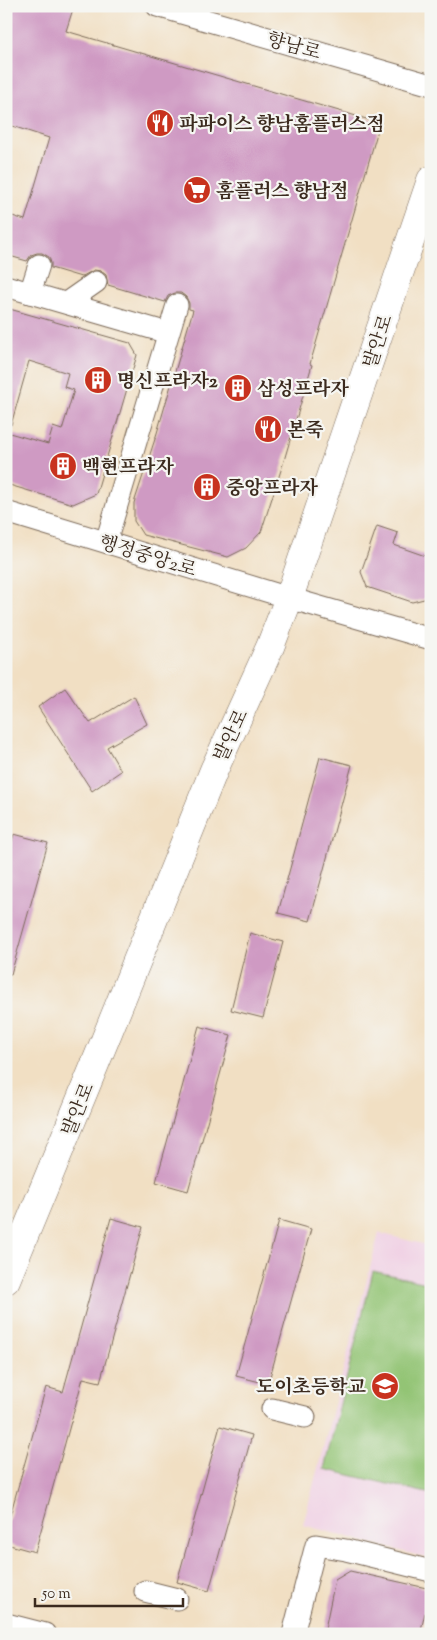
<svg xmlns="http://www.w3.org/2000/svg" width="437" height="1640" font-family="'Sorts Mill Goudy','Noto Serif KR',serif">
	<style>
		.built { fill: #f0d0e4 }
		.green { fill: #93c474; stroke: #677749 }
		.building { fill: #cf9ac3 }
		.lines { fill: none; stroke-linecap: round; stroke-linejoin: round }
		.minor-casing { stroke: #7b6958; stroke-width: 23 }
		.major-casing { stroke: #7b6958; stroke-width: 29 }
		.minor { stroke: #fff; stroke-width: 21 }
		.major { stroke: #fff; stroke-width: 28 }
		.labels { text-anchor: middle; stroke-width: 4.5; stroke-linejoin: round; paint-order: stroke }
		.street-label { font-size: 19px; fill: #3b2a1e; stroke: #f6f6f2 }
		.poi-label { font-size: 19px; font-weight: bold; fill: #3b2a1e; stroke: #f6f6f2; text-anchor: start }
	</style>
	<rect width="100%" height="100%" fill="#f6f6f2"/>
	<filter id="ink" filterUnits="userSpaceOnUse"><feTurbulence type="fractalNoise" baseFrequency=".02" numOctaves="2"/><feDisplacementMap in="SourceGraphic" scale="10" xChannelSelector="R" yChannelSelector="G"/><feConvolveMatrix kernelMatrix="1 2 1 2 8 2 1 2 1" color-interpolation-filters="sRGB"/></filter>
	<filter id="wash" filterUnits="userSpaceOnUse"><feTurbulence type="fractalNoise" baseFrequency=".0096" numOctaves="4" result="noise"/><feDisplacementMap in="SourceGraphic" scale="20" xChannelSelector="R" yChannelSelector="G"/><feGaussianBlur stdDeviation="1.12" result="paint"/><feColorMatrix in="noise" values="0 0 0 0 0 0 0 0 0 0 0 0 0 0 0 0 0 1.4 0 .05"/><feComposite in="paint" operator="in"/></filter>
	<g filter="url(#wash)">
		<rect width="100%" height="100%" fill="#f1dfc3"/>
		<polygon class="built" points="379,1233 431,1246 431,1559 303,1525"/>
		<polygon class="green" points="373,1271 431,1284 431,1494 324,1469"/>
		<g id="blocks">
			<g class="building">
				<polygon points="6,6 62,6 73,9 66,31 380,123 310,364 312,365 283,464 261,532 246,548 228,557 143,535 134,521 134,503 157,433 193,310 189,309 189,303 186,297 181,293 175,293 168,296 165,302 108,285 106,275 101,271 94,270 81,277 51,268 51,263 49,257 42,253 37,253 31,255 27,261 6,255 6,214 25,220 49,138 6,124"/>
				<polygon points="6,308 130,343 137,355 96,494 73,504 6,484 6,432 48,444 53,427 62,430 74,390 64,387 68,373 29,361 11,425 6,425"/>
				<polygon points="377,526 398,533 394,545 431,558 431,589 428,598 412,602 367,587 361,572"/>
				<polygon points="65,688 90,723 134,696 147,724 107,747 121,771 92,791 38,707"/>
				<polygon points="320,757 352,765 310,921 278,913"/>
				<polygon points="14,834 48,843 11,974 6,974 6,860"/>
				<polygon points="250,933 283,942 263,1018 231,1010"/>
				<polygon points="199,1026 231,1035 188,1191 156,1182"/>
				<polygon points="111,1218 143,1227 100,1382 83,1378 35,1552 6,1544 6,1530 46,1387 63,1392"/>
				<polygon points="279,1220 311,1229 268,1384 236,1376"/>
				<polygon points="220,1426 252,1435 209,1591 177,1582"/>
				<polygon points="350,1571 431,1589 431,1614 425,1613 420,1634 324,1634 335,1580"/>
			</g>
		</g>
	</g>
	<g filter="url(#ink)">
		<use href="#blocks" fill-opacity="0" stroke="#7b6958" stroke-width="1"/>
		<g class="lines">
			<g class="minor-casing">
				<g id="minor">
					<polyline points="157,6 431,85"/>
					<polyline points="6,286 168,333"/>
					<polyline points="30,293 39,265"/>
					<polyline points="66,303 96,282"/>
					<polyline points="6,512 289,598 431,639"/>
					<polyline points="106,542 177,305"/>
					<polyline points="272,1409 305,1417"/>
					<polyline points="145,1591 177,1599"/>
					<polyline points="6,1624 45,1634"/>
					<polyline points="293,1634 316,1545 346,1550 431,1571"/>
				</g>
			</g>
			<g class="major-casing">
				<polyline id="major" points="6,1280 105,1040 214,770 270,647 289,598 431,180"/>
			</g>
			<use href="#minor" class="minor"/>
			<use href="#major" class="major"/>
		</g>
	</g>
	<defs>
		<g id="restaurant-disc" transform="scale(1.4375)"><circle r="9.5" fill="#c8321e" stroke="#f6f6f2"/><path d="M-5-6h1v4h1v-4h1v4h1v-4h1v5L-1.5 .5V6h-2V.5L-5-1ZM5-6V6H3V1.5H1.5Q1.5-4 5-6Z" fill="#fff"/></g>
		<g id="supermarket-disc" transform="scale(1.4375)"><circle r="9.5" fill="#c8321e" stroke="#f6f6f2"/><path d="M-6-5.5h2.5l.6 2H6L4.5 2H-2.5L-4.4-4H-6ZM-1.5 3.2a1.3 1.3 0 1 0 .1 0ZM3 3.2a1.3 1.3 0 1 0 .1 0Z" fill="#fff"/></g>
		<g id="building-disc" transform="scale(1.4375)"><circle r="9.5" fill="#c8321e" stroke="#f6f6f2"/><path d="M-4-6H4V6H1V3H-1V6H-4ZM-2.5-4.3h1.7v1.8h-1.7ZM.8-4.3h1.7v1.8H.8ZM-2.5-1h1.7V.8h-1.7ZM.8-1h1.7V.8H.8Z" fill="#fff"/></g>
		<g id="school-disc" transform="scale(1.4375)"><circle r="9.5" fill="#c8321e" stroke="#f6f6f2"/><path d="M0-5L7-2L0 1L-7-2ZM-4 1L0 2.5L4 1V4Q0 6-4 4Z" fill="#fff"/></g>
	</defs>
	<g fill-rule="evenodd">
		<use href="#restaurant-disc" x="160" y="123"/>
		<use href="#supermarket-disc" x="197" y="190"/>
		<use href="#building-disc" x="98" y="380"/>
		<use href="#building-disc" x="238" y="388"/>
		<use href="#restaurant-disc" x="268" y="429"/>
		<use href="#building-disc" x="63" y="466"/>
		<use href="#building-disc" x="207" y="487"/>
		<use href="#school-disc" x="385" y="1386"/>
	</g>
	<g class="labels">
		<g class="street-label">
			<text transform="translate(294 45) rotate(16)" y="7">향남로</text>
			<text transform="translate(377 341) rotate(-72)" y="7">발안로</text>
			<text transform="translate(148 555) rotate(17)" y="7">행정중앙2로</text>
			<text transform="translate(230 735) rotate(-65)" y="7">발안로</text>
			<text transform="translate(77 1109) rotate(-68)" y="7">발안로</text>
		</g>
		<g class="poi-label">
			<text x="179" y="130">파파이스 향남홈플러스점</text>
			<text x="216" y="197">홈플러스 향남점</text>
			<text x="117" y="387">명신프라자2</text>
			<text x="257" y="395">삼성프라자</text>
			<text x="287" y="436">본죽</text>
			<text x="82" y="473">백현프라자</text>
			<text x="226" y="494">중앙프라자</text>
			<text x="366" y="1393" text-anchor="end">도이초등학교</text>
		</g>
	</g>
	<rect width="437" height="1640" fill="none" stroke="#f6f6f2" stroke-width="25"/>
	<path d="M35 1598v8h148v-8" fill="none" stroke="#3b2a1e" stroke-width="2.5"/>
	<text x="42" y="1598" font-size="15" fill="#3b2a1e" stroke="#f6f6f2" stroke-width="4" paint-order="stroke">50 m</text>
</svg>
